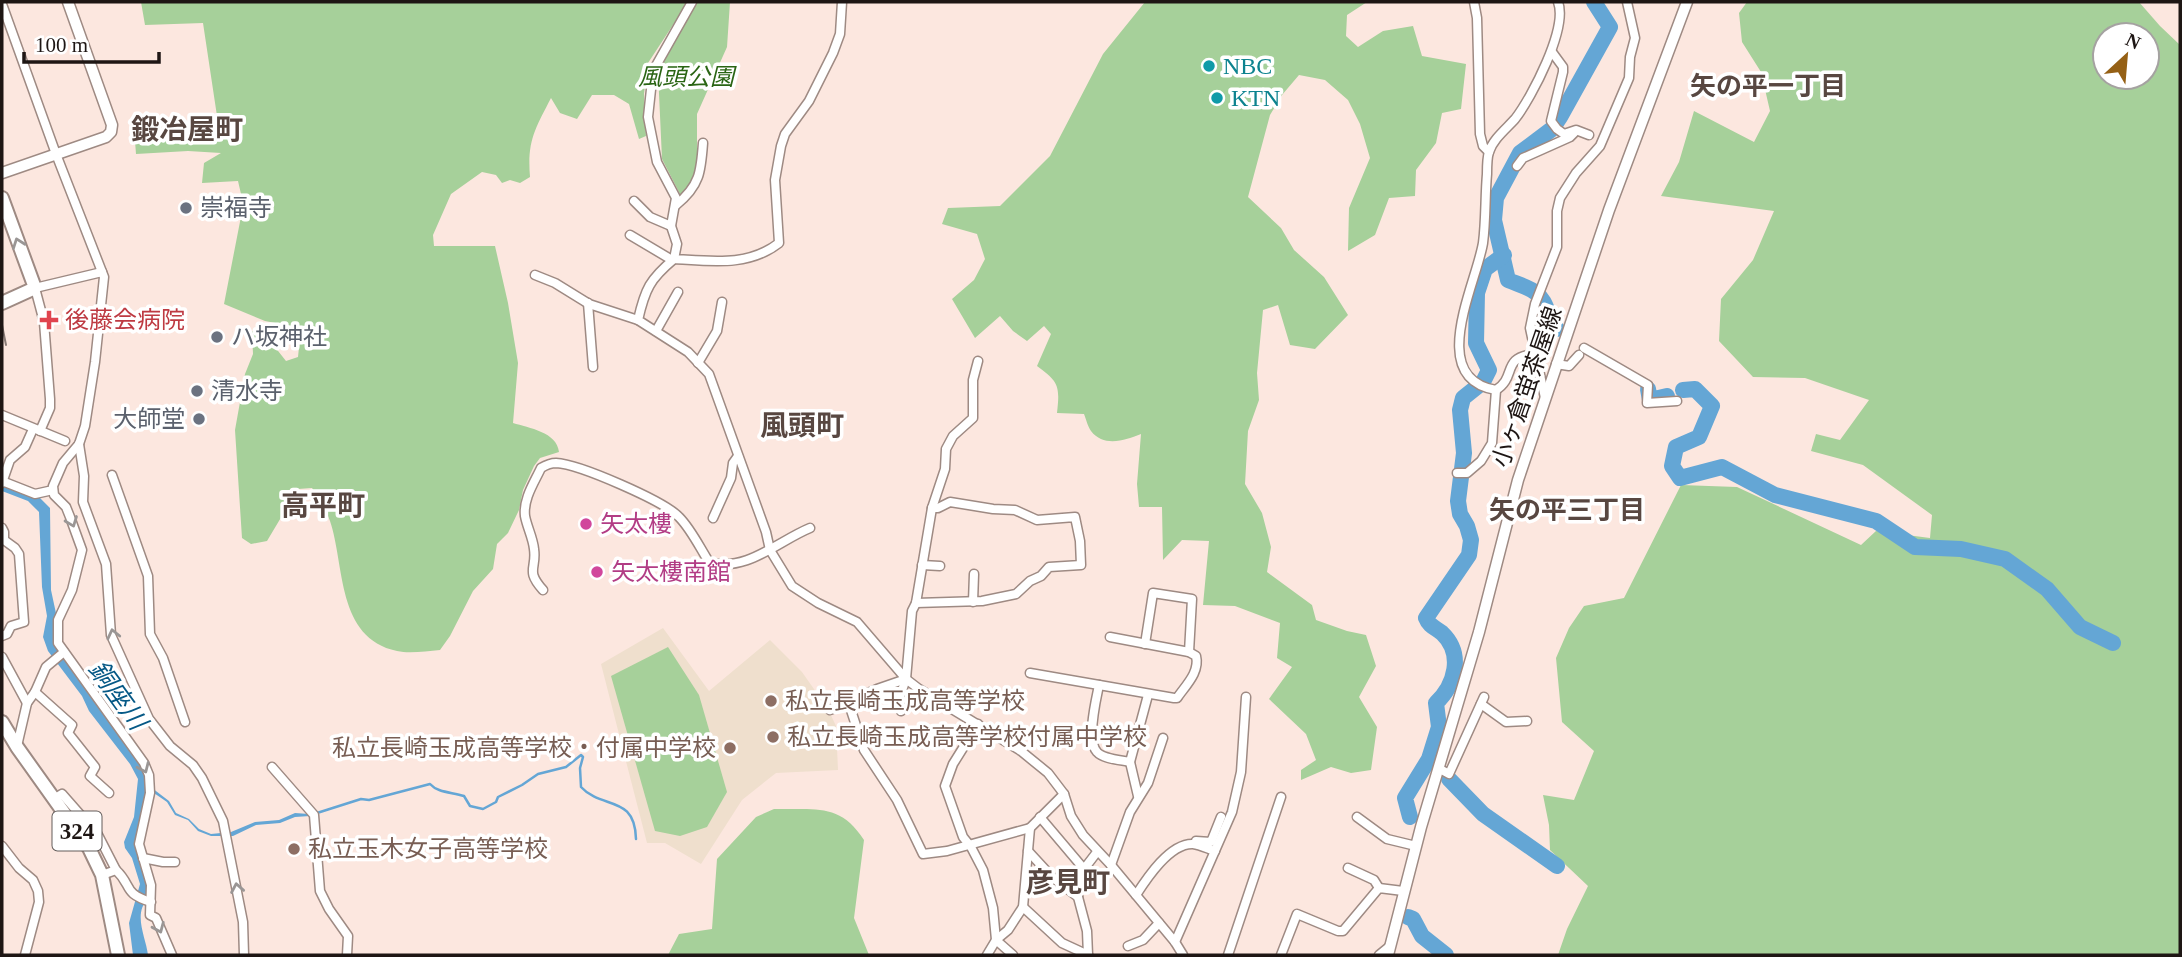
<svg xmlns="http://www.w3.org/2000/svg" width="2182" height="957" font-family="'Times New Roman','Noto Sans JP',serif">
	<style>
		.education { fill: #efdfcd }
		.green { fill: #a6d09a; fill-rule: evenodd }
		.water { fill: #64a6d5 }
		.lines { fill: none; stroke-linecap: round; stroke-linejoin: round }
		.stream { stroke: #64a6d5; stroke-width: 2.5 }
		.river { stroke: #64a6d5; stroke-width: 16 }
		.minor-casing { stroke: #9e8a83; stroke-width: 11 }
		.tertiary-casing { stroke: #9e8a83; stroke-width: 13 }
		.trunk-casing { stroke: #9e8a83; stroke-width: 16 }
		.minor { stroke: #fff; stroke-width: 8 }
		.tertiary { stroke: #fff; stroke-width: 10 }
		.trunk { stroke: #fff; stroke-width: 12 }
		.tram { stroke: #897b76; stroke-width: 2 }
		.oneway { stroke: #9a9695 }
		.culture-dot { fill: #0f9aa8; stroke: #fff; stroke-width: 2.5 }
		.worship-dot { fill: #6b7280; stroke: #fff; stroke-width: 2.5 }
		.health-dot { fill: #e0444e; stroke: #fff; stroke-width: 2.5 }
		.hotel-dot { fill: #d1479c; stroke: #fff; stroke-width: 2.5 }
		.education-dot { fill: #8d6e63; stroke: #fff; stroke-width: 2.5 }
		.labels { text-anchor: middle; stroke-width: 7; stroke-linejoin: round; paint-order: stroke }
		.shield { fill: #fff; stroke: #625c5a; stroke-width: 2 }
		.shield-label { font-size: 23px; font-weight: bold; fill: #1e1614 }
		.culture-label { font-size: 24px; fill: #0d838f; stroke: #fff; text-anchor: start }
		.park-label { font-size: 24px; font-style: italic; fill: #2a6514; stroke: #fff }
		.worship-label { font-size: 24px; fill: #5b616d; stroke: #fff; text-anchor: start }
		.health-label { font-size: 24px; fill: #be3a42; stroke: #fff; text-anchor: start }
		.street-label { font-size: 24px; fill: #1e1614; stroke: #fff }
		.hotel-label { font-size: 24px; fill: #b23c85; stroke: #fff; text-anchor: start }
		.education-label { font-size: 24px; fill: #785e54; stroke: #fff; text-anchor: start }
		.neighbourhood-label { font-size: 26px; font-weight: bold; fill: #584741; stroke: #fff }
		.water-label { font-size: 26px; font-style: italic; fill: #065986; stroke: #fff }
		.quarter-label { font-size: 28px; font-weight: bold; fill: #584741; stroke: #fff }
	</style>
	<rect width="100%" height="100%" fill="#fce7df"/>
	<polygon class="education" points="663,628 709,691 770,640 802,672 828,709 836,726 838,770 776,773 742,800 701,864 665,843 647,843 601,664"/>
	<g class="green">
		<path d="M141 2H688L648 63 644 94 646 136 639 139 629 104 614 95H592L577 119 560 113 551 98C535 129 527 141 530 177L520 183 510 180 502 183 496 175 482 172 451 194 433 235 434 246H495L508 303 518 363 513 423C529 428 557 432 559 452L540 458 534 466 523 490 519 510 508 533 497 544 493 569 473 591 450 636 440 650C426 651 410 654 397 651 336 638 345 565 330 521 326 509 319 498 312 488L298 489 267 541 251 544 242 538 235 430 245 374 253 354 252 331 267 337 286 361 298 357 301 328 265 321 224 304 245 196 241 194 238 181 202 183 204 163 221 153 188 151 136 154 135 141 184 137 197 128 212 125 217 116 203 23 145 25Z"/>
		<polygon points="697,2 730,2 727,47 697,114 697,173 681,196 662,159 658,72"/>
		<path d="M1145 2H1367L1347 15 1346 36 1358 47 1383 31 1413 26 1422 56 1466 64 1461 109 1442 113 1436 143 1416 170 1415 196 1389 198 1375 235 1348 251 1349 208 1370 158 1360 124 1348 100 1325 80 1299 75 1282 95 1270 115 1248 197 1281 228 1294 250 1324 277 1348 315 1315 349 1290 345 1278 305 1263 310 1257 373 1259 400 1248 431 1245 484 1262 513 1271 547 1267 572 1312 605 1316 620 1347 631 1366 635 1376 666 1359 697 1377 727 1371 770 1351 773 1331 767 1301 780V770L1316 760 1306 734 1269 699 1292 667 1277 658 1280 623 1235 606 1203 605 1209 541 1182 540 1163 560 1162 507H1139L1137 484 1141 434C1126 440 1104 448 1091 431 1088 427 1086 419 1084 414L1057 413C1060 386 1059 382 1037 366L1051 334 1044 326 1027 341 1013 331 1000 316 975 338 952 299 974 280 985 259 977 234 942 224 948 208 1000 206 1050 156 1103 54Z"/>
		<path d="M1747 2H2139L2160 26 2180 45V955H1558L1567 929 1588 886 1550 850 1549 825 1543 795 1574 800 1594 751 1562 722 1556 658 1569 628 1584 606 1624 598 1681 485 1737 487 1861 545 1876 531 1930 538 1932 515 1863 465 1811 451 1816 434 1840 440 1869 400 1805 378 1753 377 1719 341 1721 299 1753 260 1774 211 1661 196 1679 162 1694 111 1754 142 1770 111 1761 72 1742 42 1739 13ZM2147 35V77H2105V35Z"/>
		<polygon points="668,647 699,695 727,792 707,827 680,836 655,831 611,676"/>
		<path d="M774 809C814 810 840 802 864 840L854 918 869 955H668L679 934 712 929 717 859 756 817Z"/>
	</g>
	<path class="water" d="M2 483 38 496 50 508 51 590 57 618 55 633 140 761 152 788 169 801 176 813 189 819 199 829 211 834 231 832 255 822 279 820 295 813 309 814 310 816 295 817 280 823 256 825 233 836H211L198 831 188 820 175 815 167 802 151 791 137 837 148 879 149 898C132 913 146 937 148 955H133L129 923 140 884 132 858 125 848 124 842 134 817 138 779 130 764 89 711 82 696 48 651 43 637 47 616 42 587 39 512 28 501 2 491Z"/>
	<g class="lines">
		<path class="stream" d="M317 813 361 799 369 800 430 784C438 793 452 792 464 796L470 806 483 809 496 802 498 797 522 785 538 774 566 767 581 755 583 757 580 768 581 787C602 810 635 794 636 839"/>
		<g class="river">
			<path d="M1557 329C1547 318 1548 302 1536 293 1529 287 1517 284 1508 280L1494 220 1496 198 1520 153 1552 129 1560 117 1610 27 1594 2"/>
			<polyline points="1648,389 1650,400 1667,396"/>
			<polyline points="1683,390 1695,389 1712,406 1699,437 1676,447 1672,466 1680,478 1722,467 1775,495 1876,521 1915,547 1961,549 2005,559 2047,589 2080,627 2113,643"/>
			<polyline points="1449,779 1483,814 1557,866"/>
			<path d="M1410 817 1405 798 1429 759 1439 727 1436 703C1455 685 1464 654 1442 633 1436 628 1429 626 1426 618L1469 555 1471 540 1467 526 1460 514 1458 501 1464 453 1460 410 1463 398 1483 382 1489 370 1476 343 1477 293 1485 269 1504 255"/>
			<polyline points="1408,917 1413,919 1422,936 1446,955"/>
		</g>
		<g class="minor-casing">
			<g id="minor">
				<path d="M692 2 653 71 648 117 657 162 676 198 671 226 677 244 674 259C711 261 748 267 779 243L775 180 781 146 785 134 809 101 833 53 840 34 842 2"/>
				<polyline points="1474,2 1477,18 1480,134 1483,146 1489,152"/>
				<polyline points="2,4 56,154 104,277 95,362 85,426 79,444 63,463 53,486 54,495 66,507 70,517 82,550 72,590 58,620 58,643 144,763 149,775 150,793 139,844 151,885 150,915 156,918 172,955"/>
				<polyline points="1552,52 1563,67 1563,72 1551,121 1557,129 1564,134 1576,130 1589,135"/>
				<polyline points="1517,166 1523,158 1570,137 1574,133"/>
				<polyline points="634,201 650,217 671,226"/>
				<path d="M676 205C700 186 701 171 703 143"/>
				<polyline points="630,235 672,260"/>
				<path d="M674 259C650 279 645 289 638 320L688 352 709 374 766 532 770 550 792 586 818 603 857 622 906 679 919 689 1021 751 1048 773 1064 794 1071 816 1083 835 1111 865 1175 942 1183 955"/>
				<polyline points="535,275 555,283 589,304 638,320"/>
				<polyline points="588,303 593,367"/>
				<polyline points="656,331 678,292"/>
				<polyline points="1584,348 1648,385 1647,403 1677,401"/>
				<path d="M1533 354C1501 358 1517 377 1496 390 1426 378 1476 285 1483 243 1486 220 1485 197 1487 174 1487 167 1487 158 1489 152 1493 139 1506 129 1515 119 1532 97 1568 28 1558 2"/>
				<polyline points="698,363 717,331 722,302"/>
				<polyline points="1556,364 1569,366 1579,355"/>
				<polyline points="1545,398 1530,328 1535,304 1557,247 1557,211 1560,198 1576,173 1600,146 1629,78 1630,57 1635,38 1627,2"/>
				<polyline points="2,415 65,441"/>
				<polyline points="40,431 50,408 50,399 44,322 35,288 102,272"/>
				<polyline points="79,444 84,476 83,502 106,564 111,635 149,719 170,746 193,765 202,778 223,821 243,922 244,955"/>
				<polyline points="1457,473 1467,473 1481,461 1492,443 1496,390"/>
				<polyline points="112,475 148,576 150,634 163,658 185,722"/>
				<polyline points="2,481 35,494 53,490"/>
				<polyline points="2,483 10,460 25,447 33,429"/>
				<polyline points="713,518 731,478 733,463 738,456"/>
				<polyline points="2,528 4,532 4,540 15,548 19,554 24,622 11,626 7,634 2,636"/>
				<polyline points="922,565 940,566"/>
				<path d="M543 590C525 570 537 569 534 549 533 538 527 527 525 516 523 499 534 483 541 468 546 465 550 463 556 463 579 464 664 501 679 517 691 529 700 548 709 562 746 573 778 541 810 528"/>
				<polyline points="973,602 974,574"/>
				<polyline points="916,603 982,601 1016,594 1030,581 1041,576 1049,567 1081,565 1080,541 1075,517 1037,520 1015,510 993,509 950,502 938,508 932,508"/>
				<polyline points="1145,644 1153,593 1192,599 1189,652"/>
				<polyline points="2,657 27,703"/>
				<path d="M1030 673 1174 698H1177C1186 685 1200 672 1196 656L1189 652 1110 637"/>
				<path d="M1099 685C1096 700 1086 740 1097 752 1103 759 1121 760 1130 762"/>
				<polyline points="35,692 72,725 68,733 95,767 90,776 109,793"/>
				<polyline points="848,701 864,750 897,800 923,854 947,851 1030,828"/>
				<polyline points="1481,704 1506,722 1527,721"/>
				<polyline points="830,710 877,689 906,679"/>
				<polyline points="901,711 899,699 906,679 912,611 916,603 932,508 945,469 946,449 953,436 973,418 973,380 978,361"/>
				<polyline points="978,724 953,764 945,786 963,837 971,847 983,870 993,908 996,940 987,955"/>
				<polyline points="17,746 27,703 35,692 46,667 64,652"/>
				<polyline points="272,767 314,815 320,891 329,909 348,936 347,955"/>
				<polyline points="1440,769 1449,774 1484,697"/>
				<polyline points="1138,796 1130,762 1148,695"/>
				<polyline points="54,799 62,794 98,835 116,870"/>
				<polyline points="1040,817 1084,869 1077,886 1078,897"/>
				<polyline points="1357,817 1387,839 1416,846"/>
				<polyline points="1196,841 1211,842 1221,817"/>
				<polyline points="2,846 19,868 33,880 38,891 39,902 25,955"/>
				<polyline points="1028,851 1052,877 1078,897 1087,931 1088,955"/>
				<polyline points="143,858 163,862 175,862"/>
				<polyline points="1111,865 1130,812 1148,783 1163,738"/>
				<polyline points="1348,868 1374,880 1379,888"/>
				<polyline points="1084,869 1097,852"/>
				<path d="M102 875 116 870C133 886 122 893 151 902"/>
				<path d="M1136 895C1147 878 1170 843 1193 844 1201 845 1208 849 1215 851"/>
				<polyline points="1023,907 1062,943 1088,955"/>
				<polyline points="1175,942 1232,812 1241,772 1246,697"/>
				<polyline points="1128,946 1143,940 1159,923"/>
				<polyline points="1013,955 996,940 1008,930 1023,907 1030,828 1064,794"/>
				<polyline points="1228,955 1281,797"/>
				<polyline points="1281,955 1297,914 1338,931 1343,931 1379,888 1403,891"/>
				<polyline points="1379,955 1390,946"/>
			</g>
		</g>
		<g class="tertiary-casing">
			<g id="tertiary">
				<polyline points="2,173 106,137 111,132 112,125 68,2"/>
				<polyline points="1388,955 1421,827 1479,632 1518,480 1609,210 1687,2"/>
			</g>
		</g>
		<g class="trunk-casing">
			<g id="trunk">
				<polyline points="2,198 35,288 2,303"/>
				<polyline points="2,722 17,747 89,848 102,875 118,955"/>
			</g>
		</g>
		<use href="#minor" class="minor"/>
		<use href="#tertiary" class="tertiary"/>
		<use href="#trunk" class="trunk"/>
		<polyline class="tram" points="2,325 6,345"/>
	</g>
	<defs><path id="oneway-chevron" d="M-2-3.5L2.5 0L-2 3.5" fill="none" stroke-width="1.6" stroke-linecap="round" stroke-linejoin="round" transform="scale(1.75)"/></defs>
	<g class="oneway">
		<use href="#oneway-chevron" transform="translate(18 243) rotate(-110)"/>
		<use href="#oneway-chevron" transform="translate(72 522) rotate(69)"/>
		<use href="#oneway-chevron" transform="translate(113 634) rotate(-103)"/>
		<use href="#oneway-chevron" transform="translate(144 768) rotate(66)"/>
		<use href="#oneway-chevron" transform="translate(237 888) rotate(-100)"/>
		<use href="#oneway-chevron" transform="translate(159 928) rotate(67)"/>
	</g>
	<g class="culture-dot">
		<circle cx="1209" cy="66" r="7"/>
		<circle cx="1217" cy="98" r="7"/>
	</g>
	<g class="worship-dot">
		<circle cx="186" cy="208" r="7"/>
		<circle cx="217" cy="337" r="7"/>
		<circle cx="197" cy="391" r="7"/>
		<circle cx="199" cy="419" r="7"/>
	</g>
	<path class="health-dot" d="M45.5 309.5h7v7h7v7h-7v7h-7v-7h-7v-7h7z"/>
	<g class="hotel-dot">
		<circle cx="586" cy="524" r="7"/>
		<circle cx="597" cy="572" r="7"/>
	</g>
	<g class="education-dot">
		<circle cx="771" cy="701" r="7"/>
		<circle cx="773" cy="737" r="7"/>
		<circle cx="730" cy="748" r="7"/>
		<circle cx="294" cy="849" r="7"/>
	</g>
	<g class="labels">
		<rect class="shield" x="52.5" y="811.5" width="49" height="39" rx="5"/>
		<g class="shield-label">
			<text x="77" y="839">324</text>
		</g>
		<g class="culture-label">
			<text x="1223" y="74">NBC</text>
			<text x="1231" y="106">KTN</text>
		</g>
		<g class="park-label">
			<text x="686" y="85">風頭公園</text>
		</g>
		<g class="worship-label">
			<text x="200" y="216">崇福寺</text>
			<text x="231" y="345">ハ坂神社</text>
			<text x="211" y="399">清水寺</text>
			<text x="185" y="427" text-anchor="end">大師堂</text>
		</g>
		<g class="health-label">
			<text x="65" y="328">後藤会病院</text>
		</g>
		<g class="street-label">
			<text transform="translate(1527 387) rotate(-71)" y="8">小ヶ倉蛍茶屋線</text>
		</g>
		<g class="hotel-label">
			<text x="600" y="532">矢太樓</text>
			<text x="611" y="580">矢太樓南館</text>
		</g>
		<g class="education-label">
			<text x="785" y="709">私立長崎玉成高等学校</text>
			<text x="787" y="745">私立長崎玉成高等学校付属中学校</text>
			<text x="716" y="756" text-anchor="end">私立長崎玉成高等学校・付属中学校</text>
			<text x="308" y="857">私立玉木女子高等学校</text>
		</g>
		<g class="neighbourhood-label">
			<text x="1768" y="95">矢の平一丁目</text>
			<text x="1567" y="519">矢の平三丁目</text>
		</g>
		<g class="water-label">
			<text transform="translate(118 695) rotate(54)" y="9">銅座川</text>
		</g>
		<g class="quarter-label">
			<text x="187" y="139">鍛冶屋町</text>
			<text x="802" y="435">風頭町</text>
			<text x="323" y="515">高平町</text>
			<text x="1068" y="892">彦見町</text>
		</g>
	</g>
	<rect width="2182" height="957" fill="none" stroke="#1e1614" stroke-width="7"/>
	<g transform="translate(2126 56) rotate(26)"><circle r="33" fill="#ffffff" stroke="#a5a2a1" stroke-width="2"/>
	<path d="M0-5L12 26L0 18L-12 26Z" fill="#956015"/>
	<text y="-10" font-size="19" font-weight="bold" text-anchor="middle" fill="#1e1614">N</text>
	</g>
	<path d="M24 52v10h135v-10" fill="none" stroke="#1e1614" stroke-width="3.5"/>
	<text x="35" y="52" font-size="21" fill="#1e1614" stroke="#ffffff" stroke-width="5" paint-order="stroke">100 m</text>
</svg>
